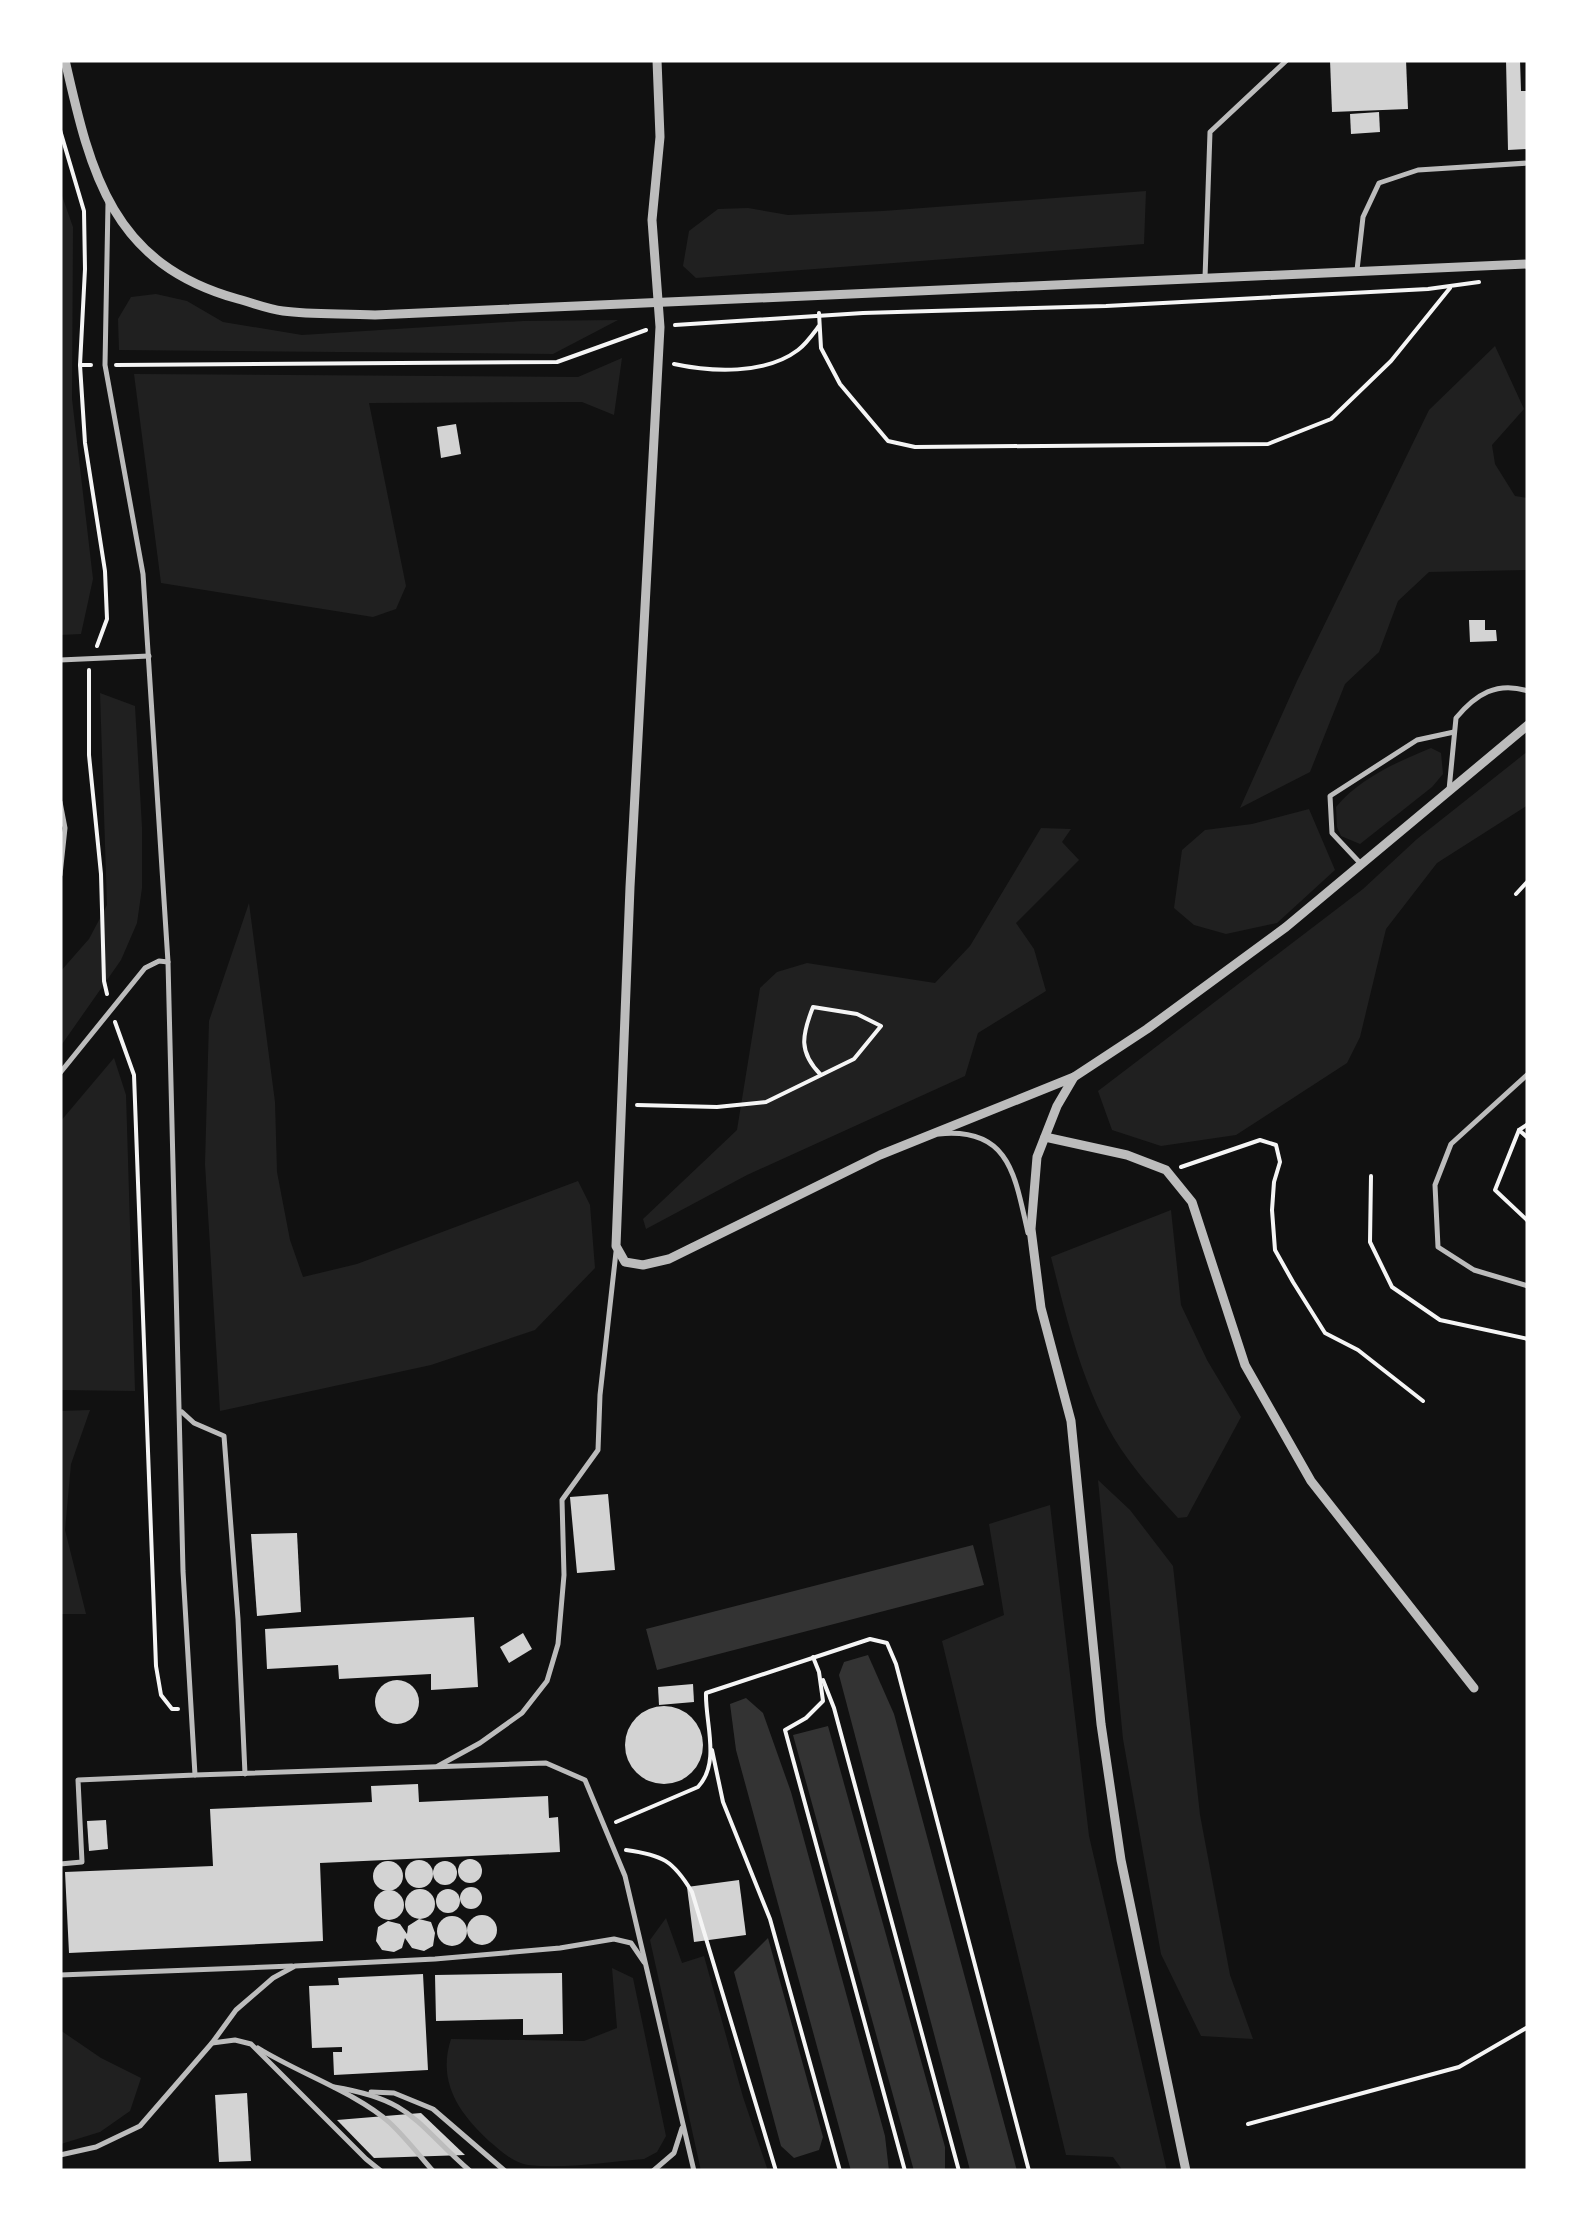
<svg xmlns="http://www.w3.org/2000/svg" width="1588" height="2231" font-family="'Source Sans 3',sans-serif">
	<style>
		.green { fill: #202020 }
		.water { fill: #333 }
		.building { fill: #d3d3d3 }
		.lines { fill: none; stroke-linecap: round; stroke-linejoin: round }
		.path { stroke: #f5f5f5; stroke-width: 4 }
		.service { stroke: #bcbcbc; stroke-width: 5 }
		.minor { stroke: #bcbcbc; stroke-width: 9 }
	</style>
	<rect width="100%" height="100%" fill="#111"/>
	<g class="green">
		<polygon points="60,190 73,227 72,399 93,579 81,634 60,635"/>
		<polygon points="1146,191 1144,244 696,278 683,266 689,231 718,209 748,208 788,215 883,211"/>
		<polygon points="156,294 187,301 223,322 302,335 523,321 618,320 553,354 119,350 118,319 131,297"/>
		<polygon points="1495,346 1524,409 1492,445 1495,464 1515,496 1528,498 1528,570 1429,572 1398,601 1379,652 1345,684 1310,772 1240,808 1297,681 1429,410"/>
		<polygon points="622,358 614,415 582,402 369,403 406,586 396,609 373,617 161,583 134,374 578,377"/>
		<polygon points="100,693 135,706 142,827 142,888 137,923 121,960 60,1047 60,972 89,939 107,905"/>
		<path d="M1431 748 1441 753 1443 774 1432 787 1360 844 1341 836 1337 827 1336 807C1360 778 1397 762 1431 748Z"/>
		<polygon points="1528,751 1528,805 1437,863 1386,929 1360,1037 1347,1063 1236,1135 1161,1146 1112,1130 1098,1091 1363,889 1417,839"/>
		<polygon points="1309,809 1335,870 1277,923 1226,934 1194,925 1174,908 1182,850 1205,830 1252,824"/>
		<polygon points="1041,828 1071,829 1062,842 1079,860 1016,923 1034,949 1046,991 978,1033 965,1076 747,1175 646,1229 643,1219 737,1130 760,988 777,972 807,963 935,983 970,946"/>
		<polygon points="249,903 275,1102 277,1172 290,1240 303,1277 357,1264 578,1181 590,1205 595,1268 535,1330 431,1365 220,1411 205,1164 209,1021"/>
		<polygon points="114,1058 126,1095 135,1391 60,1390 60,1122"/>
		<path d="M1171 1210 1181 1305 1207 1360 1241 1417 1187 1517 1178 1518C1161 1499 1143 1480 1128 1459 1086 1402 1068 1324 1051 1257Z"/>
		<polygon points="90,1410 71,1464 65,1530 86,1614 60,1614 60,1411"/>
		<polygon points="1098,1480 1130,1510 1173,1566 1200,1815 1230,1975 1253,2039 1201,2036 1161,1954 1123,1739"/>
		<polygon points="1050,1505 1089,1836 1167,2171 1123,2171 1113,2157 1066,2155 942,1641 1004,1615 989,1524"/>
		<polygon points="666,1918 682,1963 704,1956 743,2097 768,2171 701,2171 650,1940"/>
		<path d="M612 1968 633 1978 666 2136 657 2152 644 2159C607 2162 566 2169 528 2165 513 2163 500 2150 489 2141 459 2113 437 2082 451 2039L584 2041 617 2028Z"/>
		<polygon points="60,2030 101,2058 141,2078 130,2111 100,2132 61,2144"/>
	</g>
	<g class="water">
		<polygon points="973,1545 984,1585 657,1670 646,1629"/>
		<polygon points="868,1655 894,1714 1017,2171 970,2170 839,1675 844,1662"/>
		<polygon points="746,1698 763,1713 791,1792 885,2136 889,2171 851,2171 736,1750 730,1704"/>
		<polygon points="828,1726 945,2147 945,2171 914,2171 793,1735"/>
		<polygon points="768,1938 823,2137 819,2150 794,2158 781,2146 734,1972"/>
	</g>
	<g class="building">
		<polygon points="1330,60 1406,60 1408,109 1332,112"/>
		<polygon points="1506,60 1520,60 1521,91 1528,91 1528,149 1508,150"/>
		<polygon points="1379,112 1380,132 1351,134 1350,114"/>
		<polygon points="456,424 461,454 441,458 437,427"/>
		<polygon points="1469,620 1485,620 1485,630 1496,630 1497,641 1470,642"/>
		<polygon points="608,1494 615,1570 577,1573 570,1497"/>
		<polygon points="297,1533 301,1612 257,1616 251,1534"/>
		<polygon points="474,1617 478,1687 431,1690 431,1674 339,1679 338,1665 267,1669 265,1629"/>
		<polygon points="523,1633 532,1649 509,1663 500,1647"/>
		<circle cx="397" cy="1702" r="22"/>
		<polygon points="693,1684 694,1702 659,1705 658,1687"/>
		<circle cx="664" cy="1745" r="39"/>
		<polygon points="418,1784 419,1802 548,1796 549,1818 558,1817 560,1852 320,1863 323,1941 69,1953 65,1872 213,1866 210,1809 372,1802 371,1786"/>
		<polygon points="106,1820 108,1849 89,1851 87,1821"/>
		<circle cx="470" cy="1871" r="12"/>
		<circle cx="419" cy="1874" r="14"/>
		<circle cx="388" cy="1876" r="15"/>
		<circle cx="445" cy="1873" r="12"/>
		<polygon points="739,1880 746,1935 694,1942 687,1887"/>
		<circle cx="471" cy="1898" r="11"/>
		<circle cx="420" cy="1904" r="15"/>
		<circle cx="448" cy="1901" r="12"/>
		<circle cx="389" cy="1905" r="15"/>
		<circle cx="482" cy="1930" r="15"/>
		<circle cx="452" cy="1931" r="15"/>
		<polygon points="419,1919 431,1922 435,1933 433,1946 424,1951 412,1948 405,1938 402,1948 394,1952 382,1950 376,1941 378,1927 388,1921 400,1924 407,1934 408,1926"/>
		<polygon points="562,1973 563,2034 523,2035 523,2019 436,2021 435,1975"/>
		<polygon points="423,1974 428,2070 334,2075 333,2052 342,2052 342,2047 312,2048 309,1986 339,1985 338,1978"/>
		<polygon points="247,2093 251,2161 219,2162 215,2095"/>
		<polygon points="421,2113 465,2155 374,2158 337,2120"/>
	</g>
	<g class="lines">
		<g class="path">
			<polyline points="60,130 84,211 85,269 80,365 91,365"/>
			<polyline points="819,313 821,348 840,384 888,441 915,447 1268,444 1331,419 1391,361 1450,288"/>
			<polyline points="675,325 863,313 1106,306 1428,289 1479,282"/>
			<path d="M674 364C711 372 765 375 798 350 806 344 813 334 819 326"/>
			<polyline points="80,365 85,443 105,571 107,619 97,646"/>
			<polyline points="116,365 557,362 646,330"/>
			<polyline points="89,670 89,755 101,874 104,981 107,994"/>
			<polyline points="1516,894 1528,881"/>
			<polyline points="115,1022 134,1075 156,1666 161,1695 172,1709 178,1709"/>
			<path d="M637 1105 717 1107 766 1102 854 1059 881 1026 857 1014 813 1007C802 1035 798 1052 821 1075"/>
			<polyline points="1528,1124 1519,1130 1528,1138"/>
			<polyline points="1519,1130 1495,1190 1528,1221"/>
			<polyline points="1181,1167 1260,1140 1276,1145 1280,1162 1274,1182 1272,1210 1275,1250 1293,1282 1325,1333 1358,1350 1423,1401"/>
			<polyline points="1371,1176 1370,1242 1392,1287 1440,1320 1528,1339"/>
			<polyline points="813,1657 819,1672 823,1701 806,1718 785,1730 905,2171"/>
			<polyline points="823,1680 834,1708 959,2171"/>
			<polyline points="712,1750 723,1802 770,1919 840,2171"/>
			<path d="M616 1822 698 1787C721 1762 705 1723 706 1693L870 1639 887 1643 896 1664 1029 2171"/>
			<path d="M626 1850C662 1855 673 1860 692 1892L776 2171"/>
			<polyline points="1248,2124 1459,2067 1528,2027"/>
		</g>
		<g class="service">
			<polyline points="1357,270 1363,217 1379,183 1418,170 1528,163"/>
			<polyline points="1205,278 1210,132 1287,60"/>
			<polyline points="60,660 149,656"/>
			<path d="M1449 790 1456 718C1476 694 1497 681 1528 691"/>
			<polyline points="60,802 65,828 60,875"/>
			<polyline points="1361,864 1332,833 1330,796 1417,740 1454,732"/>
			<polyline points="60,1073 145,968 159,961 168,962"/>
			<polyline points="1528,1074 1451,1144 1435,1185 1438,1247 1474,1270 1528,1286"/>
			<path d="M939 1134C1010 1127 1015 1176 1028 1233"/>
			<polyline points="182,1412 194,1423 224,1436 238,1619 245,1774"/>
			<polyline points="438,1766 480,1743 522,1713 547,1681 558,1644 564,1575 562,1500 598,1450 600,1395 616,1252"/>
			<polyline points="195,1775 546,1763 585,1780 625,1876 694,2171"/>
			<polyline points="60,1864 82,1862 78,1780 195,1775 183,1571 168,962 143,574 105,365 108,203"/>
			<polyline points="60,1975 292,1966"/>
			<polyline points="212,2043 236,2010 273,1978 295,1966 435,1959 560,1948 614,1939 631,1943 644,1962"/>
			<path d="M258 2048C298 2073 357 2093 390 2123 405 2137 419 2155 433 2171"/>
			<path d="M334 2087C413 2100 415 2123 470 2171"/>
			<polyline points="371,2092 394,2093 433,2109 505,2171"/>
			<polyline points="60,2155 96,2147 140,2126 212,2043 235,2040 251,2044 366,2159 381,2171"/>
			<polyline points="653,2171 674,2153 682,2128"/>
		</g>
		<g class="minor">
			<path d="M65 60C91 175 112 264 238 299 253 303 268 309 283 311 313 315 345 313 375 315L1528 264"/>
			<polyline points="657,60 660,137 652,220 660,327 630,887 616,1246 625,1262 643,1265 669,1259 880,1155 1074,1077"/>
			<polyline points="1045,1137 1127,1155 1166,1170 1192,1202 1245,1365 1311,1481 1474,1688"/>
			<polyline points="1186,2171 1121,1860 1101,1724 1071,1421 1041,1308 1031,1229 1037,1157 1057,1106 1074,1077 1147,1029 1286,927 1528,725"/>
		</g>
	</g>
	<rect width="1588" height="2231" fill="none" stroke="#ffffff" stroke-width="125"/>
</svg>
